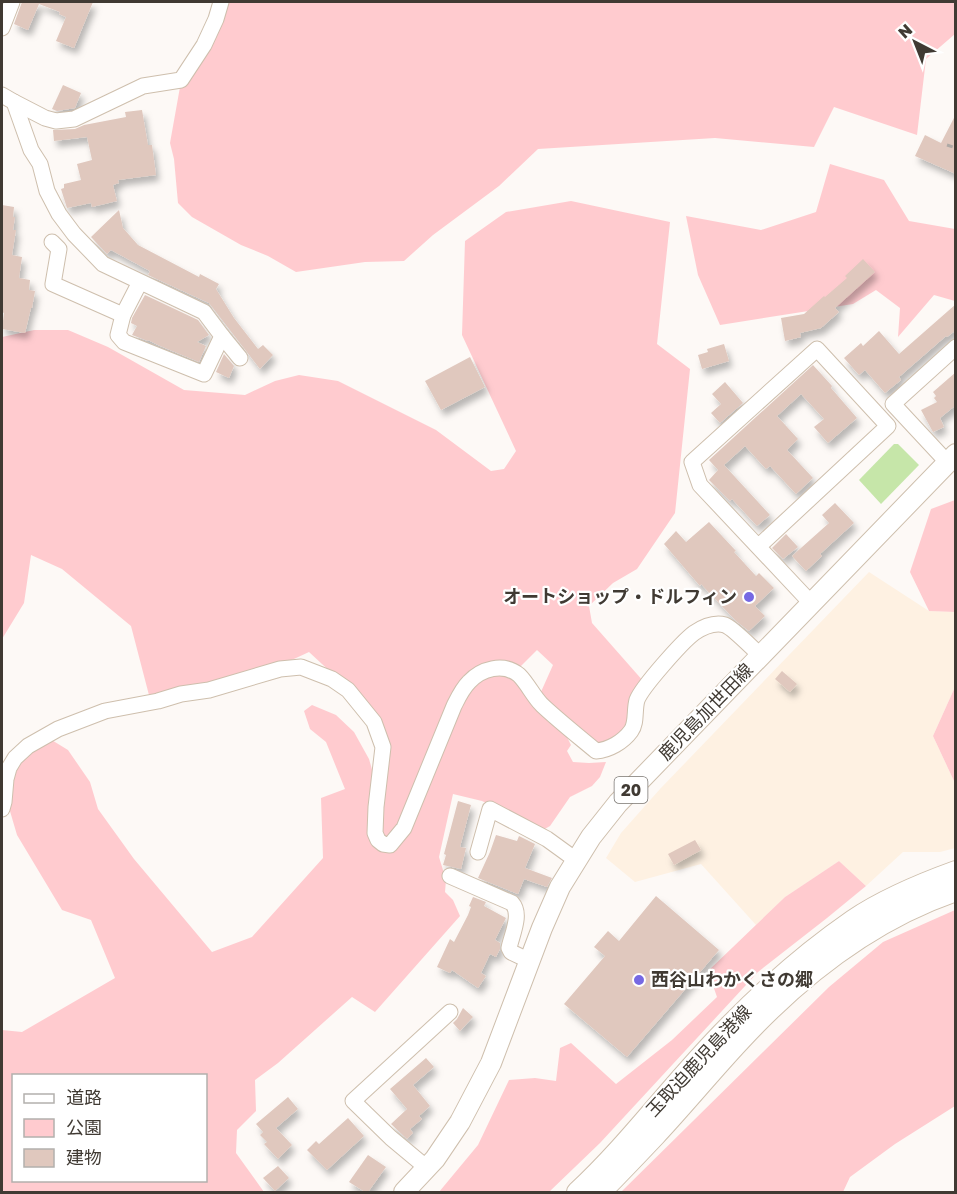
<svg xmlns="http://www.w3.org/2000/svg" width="957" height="1194" font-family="'Golos Text','Noto Sans JP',sans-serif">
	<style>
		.built { fill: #fef1e2 }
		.green { fill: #ffcbcf; fill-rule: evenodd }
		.water { fill: #c6e6a9 }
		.building { fill: #e0c8be; filter: url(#shadow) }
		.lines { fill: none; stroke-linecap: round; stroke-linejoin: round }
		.minor-casing { stroke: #cebfad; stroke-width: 17 }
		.major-casing { stroke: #cebfad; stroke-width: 22 }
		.path { stroke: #aea9a5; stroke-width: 3; stroke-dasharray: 6 3; stroke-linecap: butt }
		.minor { stroke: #fff; stroke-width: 15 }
		.major { stroke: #fff; stroke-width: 20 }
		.poi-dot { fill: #7668e3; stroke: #fff; stroke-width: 2 }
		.labels { text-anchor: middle; stroke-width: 4.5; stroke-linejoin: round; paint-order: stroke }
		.shield { fill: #fff; stroke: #797570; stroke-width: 1.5 }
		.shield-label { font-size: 16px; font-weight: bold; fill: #403a33 }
		.poi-label { font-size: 18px; font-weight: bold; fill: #403a33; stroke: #fff; text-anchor: end }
		.street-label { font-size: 18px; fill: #403a33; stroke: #fff }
	</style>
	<defs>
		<filter id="shadow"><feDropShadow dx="3.5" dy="6" stdDeviation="3" flood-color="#0004"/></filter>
	</defs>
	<rect width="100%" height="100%" fill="#fdf9f6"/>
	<polygon class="built" points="869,572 929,611 955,612 955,687 933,736 954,781 956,792 955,848 940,852 903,852 866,886 839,861 785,897 756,925 701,864 635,882 606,858 621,833 660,789"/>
	<g class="green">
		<polygon points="224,2 955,2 955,34 926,59 917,135 834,107 814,147 715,138 538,149 499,186 433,235 404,261 365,262 296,272 268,256 241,245 192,217 178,203 174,159 170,143 180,87"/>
		<polygon points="830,164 884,180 909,221 955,229 955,301 934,295 898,337 900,308 876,290 853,304 720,325 698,275 686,216 761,230 816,212"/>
		<polygon points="571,201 670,222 657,344 690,369 675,513 637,569 613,583 589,606 592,623 644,682 632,723 608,745 595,746 540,694 553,665 537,650 518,669 475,672 400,826 389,839 379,834 385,746 335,676 309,652 281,665 150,699 131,626 62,569 31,555 24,603 2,639 2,337 34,330 68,330 108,347 184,390 245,395 275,381 299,375 338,381 436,430 491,471 504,469 516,451 462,335 465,241 506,212"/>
		<polygon points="955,500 955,518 954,531 956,531 955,612 929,611 910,572 931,509"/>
		<path d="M504 672 519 681 532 700 567 737 571 745 567 751 573 762 589 763 606 762 600 777 592 786 570 797 550 826 543 830 482 801 453 794 439 857 446 880 445 892 453 900 460 916 375 1012 352 997 278 1063 255 1080 256 1111 237 1130 236 1153 264 1192H2V1030L22 1032 115 978 91 920 62 910 17 835 7 801 15 762 50 739 68 750 90 782 98 809 134 859 212 952 252 937 323 858 321 798 345 789 326 742 310 729 304 711 312 705 336 715 354 732 369 759 375 780 372 825 395 849 455 714 476 680ZM14 1076H206V1180H14Z"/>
		<polygon points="955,687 955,792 954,781 933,736"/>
		<polygon points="839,861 866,886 827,918 758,972 600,1143 549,1192 439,1192 478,1145 509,1080 535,1078 556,1081 560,1048 571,1043 616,1084 672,1040 717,997 708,971 785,897"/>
		<polygon points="955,910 955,1106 895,1144 850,1177 843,1192 621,1192 829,987 883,942"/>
	</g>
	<polygon class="water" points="894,444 898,444 919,465 881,504 859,480"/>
	<g class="building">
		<polygon points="22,2 93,2 74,48 56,41 66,17 59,14 60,12 39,4 28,30 14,24"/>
		<polygon points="63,85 81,93 75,108 57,111 52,109"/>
		<polygon points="142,110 148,145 152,145 156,175 118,180 119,183 113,185 117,201 92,207 91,203 67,208 61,189 64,188 64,184 81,180 77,164 92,160 87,137 54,141 53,130 75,129 84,125 126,117 125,112"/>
		<polygon points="956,114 956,174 915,156 925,135 941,143"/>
		<polygon points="2,205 14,207 13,217 15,217 13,230 16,230 12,255 22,257 19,278 30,280 29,290 35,291 32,308 31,308 25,333 2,329 4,313 2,312"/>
		<polygon points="119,210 123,228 138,245 199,277 200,274 219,284 216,289 234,318 258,349 263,345 273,355 260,369 209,303 148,275 150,271 111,250 107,254 91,237"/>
		<polygon points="863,259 875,272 835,308 839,312 821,328 800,333 801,337 785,341 781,318 804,314 824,296 825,297 847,278 845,276"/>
		<polygon points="145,295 198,320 209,335 197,342 206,346 199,362 158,345 148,340 148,341 132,335 137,326 131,323 132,318"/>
		<polygon points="956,304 956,330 947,337 946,336 899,377 901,380 885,393 865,370 859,375 844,358 861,343 863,346 879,331 899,354"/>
		<polygon points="724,344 729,361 702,369 698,355 708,352 707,349"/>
		<polygon points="224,354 234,366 229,378 216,372"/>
		<polygon points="470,357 485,387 441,410 425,381"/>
		<polygon points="813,365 832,386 831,388 857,418 828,443 814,427 824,419 801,394 777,416 798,439 787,450 813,478 796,494 770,466 766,469 745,446 724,465 770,515 757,526 732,499 730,501 709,480 718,470 709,460"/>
		<polygon points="956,372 956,405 940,418 944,427 933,432 921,410 937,402 934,398 936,396 933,392"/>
		<polygon points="725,382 743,403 720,423 711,413 721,404 712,394"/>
		<polygon points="835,503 854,523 820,554 822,556 806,571 792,556 829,523 822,515"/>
		<polygon points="709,522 736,551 734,552 756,576 759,573 774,588 755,606 765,616 749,631 736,621 701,584 700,586 664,544 676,531 686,542"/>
		<polygon points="786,534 798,547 783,559 772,548"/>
		<polygon points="782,671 797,684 790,692 775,679"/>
		<polygon points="458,801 471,805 460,847 466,848 461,869 443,865 446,855 444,854"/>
		<polygon points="496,835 517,841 519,836 535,844 525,868 552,878 547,887 524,879 518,894 478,878 490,852"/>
		<polygon points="695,840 701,850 674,865 668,854"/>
		<polygon points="656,896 719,950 627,1057 564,1004 605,956 594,947 608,931 619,941"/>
		<polygon points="473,897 486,902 484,906 506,918 495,940 500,943 500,949 496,957 490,954 481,973 486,976 478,988 452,970 450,973 437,967 450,939 454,942 468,915 471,907 469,906"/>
		<polygon points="463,1008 473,1017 460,1031 453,1023 457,1019"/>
		<polygon points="426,1058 434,1067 413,1085 430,1106 419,1116 422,1119 410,1129 413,1133 407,1139 391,1124 407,1109 390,1089"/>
		<polygon points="288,1097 298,1109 276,1128 292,1145 278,1159 264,1144 267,1142 260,1135 263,1132 256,1124"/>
		<polygon points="348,1118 364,1136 327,1170 307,1150 316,1141 319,1144"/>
		<polygon points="368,1155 386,1167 368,1192 365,1192 349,1182"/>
		<polygon points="278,1166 289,1178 275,1191 263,1178"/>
	</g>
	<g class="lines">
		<g class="minor-casing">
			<g id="minor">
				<polyline points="2,28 12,2"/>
				<polyline points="2,95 14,102 31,150 40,164 47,191 59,214 74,234 103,264 204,312 222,336 204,374 124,342 118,335 123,315 140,282"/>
				<polyline points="14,102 45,118 56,121 74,119 143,86 181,80 204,45 216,19 221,2"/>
				<polyline points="52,242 59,249 53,284 123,315"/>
				<polyline points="222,336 240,358"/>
				<polyline points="947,462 893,404 956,347"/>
				<polyline points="759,546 888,426 817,349 692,462 700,485 811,603"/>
				<path d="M2 809 4 802 6 779 9 768 15 758 28 746 58 729 105 711 158 701 181 694 209 690 280 669 301 667 332 679 348 690 374 722 383 747 376 807 375 833 378 840 383 844 390 845 404 828 454 706C458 698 462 689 469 682 481 669 503 662 519 675 528 684 533 696 542 705 559 721 578 736 596 751 609 750 623 742 631 731 637 723 634 710 637 700 642 687 682 642 694 633 703 627 714 622 725 625 733 628 752 648 760 655"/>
				<polyline points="478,852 490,809 547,839 576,860"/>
				<path d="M450 876 512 903C522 914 512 934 509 948L511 952 530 961"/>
				<polyline points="427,1168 391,1138 353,1101 450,1012"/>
			</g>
		</g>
		<g class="major-casing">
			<g id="major">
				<polyline points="404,1192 435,1159 460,1122 491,1063 542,928 560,887 591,837 618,803 956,454"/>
				<path d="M577 1192C631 1142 675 1080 728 1027 766 988 808 951 853 920 884 899 920 884 956 871"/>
				<path d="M601 1192C619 1174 637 1155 655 1136 684 1105 711 1072 740 1041 800 976 871 920 956 891"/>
			</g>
		</g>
		<polyline class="path" points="947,145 956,148"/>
		<use href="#minor" class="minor"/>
		<use href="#major" class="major"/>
	</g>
	<g class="poi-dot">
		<circle cx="749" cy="597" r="6"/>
		<circle cx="639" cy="980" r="6"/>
	</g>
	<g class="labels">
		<rect class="shield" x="614.5" y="777" width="33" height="26" rx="4.5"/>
		<g class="shield-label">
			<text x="631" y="796">20</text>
		</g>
		<g class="poi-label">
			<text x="737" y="603">オートショップ・ドルフィン</text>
			<text x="651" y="986" text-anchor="start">西谷山わかくさの郷</text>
		</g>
		<g class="street-label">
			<text transform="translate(706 712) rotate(-46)" y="6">鹿児島加世田線</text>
			<text transform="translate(699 1061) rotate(-47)" y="6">玉取迫鹿児島港線</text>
		</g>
	</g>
	<rect width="957" height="1194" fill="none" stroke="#403a33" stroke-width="6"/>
	<rect x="12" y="1074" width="195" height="108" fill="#ffffff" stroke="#b3b0ad" stroke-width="1.5"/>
	<rect x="24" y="1094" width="30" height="9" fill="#ffffff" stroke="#b3b0ad" stroke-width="1.5"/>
	<text x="66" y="1104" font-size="18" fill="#403a33">道路</text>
	<rect x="24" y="1119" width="30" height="18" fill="#ffcbcf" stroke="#b3b0ad" stroke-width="1.5"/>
	<text x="66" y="1134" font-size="18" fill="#403a33">公園</text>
	<rect x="24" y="1149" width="30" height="18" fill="#e0c8be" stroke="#b3b0ad" stroke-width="1.5"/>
	<text x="66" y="1164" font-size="18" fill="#403a33">建物</text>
	<g transform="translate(915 42) rotate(318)" stroke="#ffffff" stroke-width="4.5" paint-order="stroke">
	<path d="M0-4.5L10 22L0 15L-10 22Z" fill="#403a33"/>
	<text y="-9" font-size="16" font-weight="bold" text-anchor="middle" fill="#403a33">N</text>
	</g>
</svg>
